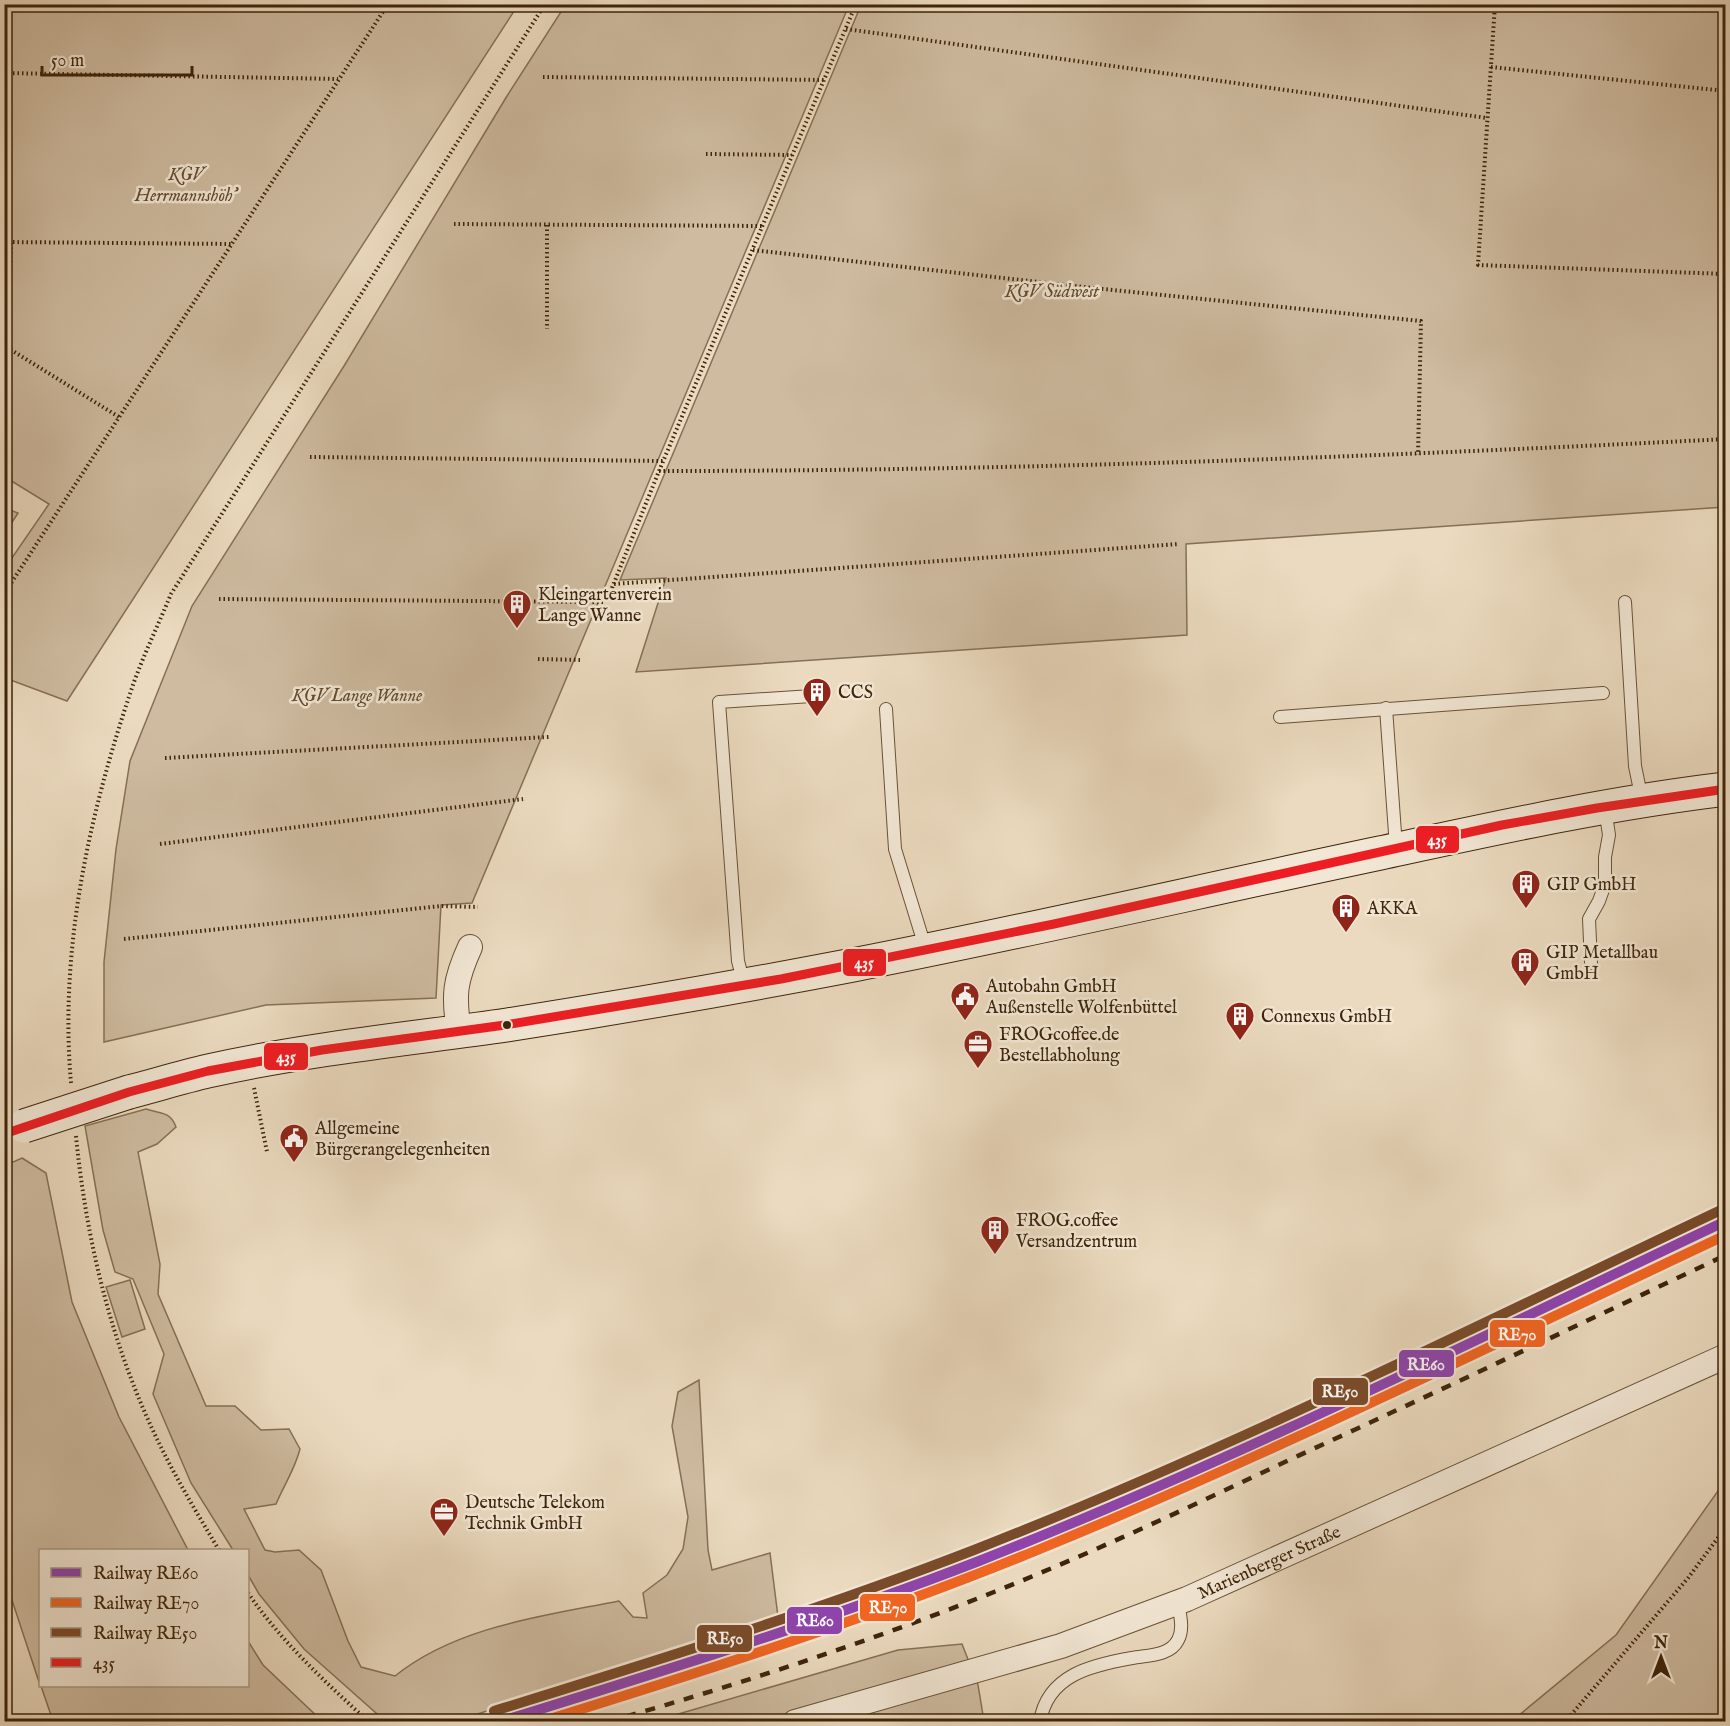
<svg xmlns="http://www.w3.org/2000/svg" width="1730" height="1726" font-family="'IM FELL English',serif">
	<style>
		.green { fill: #cebba0; stroke: #867054; stroke-width: 1.5 }
		.lines { fill: none; stroke-linecap: round; stroke-linejoin: round }
		.lane-casing { stroke: #695236; stroke-width: 14 }
		.street-casing { stroke: #695236; stroke-width: 26 }
		.secondary-casing { stroke: #3e2409; stroke-width: 35 }
		.path { stroke: #3e2409; stroke-width: 4; stroke-dasharray: 1.5 3; stroke-linecap: butt }
		.lane { stroke: #f2e7d5; stroke-width: 12 }
		.street { stroke: #f2e7d5; stroke-width: 24 }
		.secondary { stroke: #f2e7d5; stroke-width: 33 }
		.rail { stroke: #3e2409; stroke-width: 4.5; stroke-dasharray: 10 10; stroke-linecap: butt }
		.secondary-bridge-casing { stroke: #3e2409; stroke-width: 35; stroke-linecap: butt }
		.secondary-bridge { stroke: #f2e7d5; stroke-width: 33 }
		.bus-1-casing { stroke: #f2e7d5; stroke-width: 14 }
		.bus-1 { stroke: #ee1d23; stroke-width: 9 }
		.rail-1-casing { stroke: #f2e7d5; stroke-width: 15 }
		.rail-2-casing { stroke: #f2e7d5; stroke-width: 15 }
		.rail-3-casing { stroke: #f2e7d5; stroke-width: 15 }
		.rail-1 { stroke: #8e44ad; stroke-width: 10 }
		.rail-2 { stroke: #f26522; stroke-width: 10 }
		.rail-3 { stroke: #7a4b2a; stroke-width: 10 }
		.bus-dot { fill: #3e2409; stroke: #f2e7d5; stroke-width: 2 }
		.labels { text-anchor: middle; stroke-width: 5; stroke-linejoin: round; paint-order: stroke }
		.park-label { font-size: 18px; font-style: italic; fill: #624a2f; stroke: #f2e7d5 }
		.poi-label { font-size: 18px; fill: #3e2409; stroke: #f2e7d5; text-anchor: start }
		.street-label { font-size: 18px; fill: #3e2409; stroke: #f2e7d5 }
		.line-badge { stroke: #f2e7d5; stroke-width: 2 }
		.badge-label { font-size: 16px; text-anchor: middle; font-weight: bold; fill: #fff }
	</style>
	<rect width="100%" height="100%" fill="#ebdabf"/>
	<filter id="stains"><feTurbulence type="fractalNoise" baseFrequency=".00333" numOctaves="4"/><feColorMatrix values="0 0 0 0 .2 0 0 0 0 .09 0 0 0 0 .02 0 0 0 .5 -.17"/></filter>
	<radialGradient id="worn" r=".72"><stop offset=".6" stop-color="#630" stop-opacity="0"/><stop offset="1" stop-color="#630" stop-opacity=".3"/></radialGradient>
	<g class="green">
		<polygon points="566,4 849,5 472,903 441,905 436,998 266,1005 104,1042 104,962 116,849 130,761 192,606 344,366 507,96"/>
		<polygon points="4,5 518,5 67,701 5,678 5,568 49,504 5,477"/>
		<polygon points="1684,5 1684,7 1725,12 1725,507 1186,544 1187,635 636,672 666,578 620,580 861,5"/>
		<polygon points="5,508 18,513 5,533"/>
		<path d="M146 1109C161 1114 170 1111 176 1127L157 1144 138 1152 160 1264 158 1294 206 1406H235L261 1430 289 1429 300 1449C295 1469 284 1485 276 1504L244 1509 265 1550 275 1552 299 1550 321 1570 348 1641 361 1667 395 1676C457 1626 544 1616 619 1601L633 1617 647 1618 643 1593 667 1575 683 1549 688 1517 672 1426 678 1392 699 1380 708 1550 712 1570 770 1553 778 1617 456 1721H385L304 1649 259 1594 248 1575V1550H233L191 1483 153 1394 164 1354 133 1279 115 1272 103 1230 85 1126Z"/>
		<polygon points="22,1158 46,1173 72,1302 119,1417 188,1550 40,1550 40,1685 5,1579 4,1166"/>
		<polygon points="130,1280 145,1329 122,1337 106,1287"/>
		<polygon points="1725,1481 1725,1721 1512,1721 1616,1635"/>
		<polygon points="248,1641 263,1665 322,1721 53,1721 41,1686 248,1686"/>
		<polygon points="962,1644 978,1685 984,1721 651,1722 898,1650"/>
	</g>
	<g class="lines">
		<g class="lane-casing">
			<g id="lane">
				<polyline points="1625,602 1635,766 1642,800"/>
				<polyline points="1386,708 1396,847"/>
				<polyline points="886,709 895,849 926,950"/>
				<polyline points="1280,717 1603,693"/>
				<polyline points="1591,963 1589,919 1599,901 1605,884 1605,857 1609,835 1605,808"/>
				<polyline points="744,984 738,961 719,702 812,696"/>
				<path d="M1040 1722C1047 1675 1092 1665 1132 1658 1148 1655 1170 1656 1178 1640 1184 1629 1180 1615 1178 1603"/>
			</g>
		</g>
		<g class="street-casing">
			<g id="street">
				<path d="M459 1031C453 995 455 980 470 947"/>
				<path id="s1" d="M795 1722 1061 1646 1187 1599 1726 1356"/>
			</g>
		</g>
		<g class="secondary-casing">
			<path id="secondary" d="M129 1092C156 1085 182 1077 208 1071 306 1049 408 1039 507 1025 623 1007 738 987 853 965 1029 931 1204 890 1380 853 1496 828 1608 803 1726 789"/>
		</g>
		<g class="path">
			<polyline points="1495,4 1478,265 1726,274"/>
			<polyline points="846,29 1487,118"/>
			<polyline points="1491,67 1726,91"/>
			<polyline points="4,73 338,79"/>
			<polyline points="543,77 825,80"/>
			<polyline points="706,154 792,155"/>
			<polyline points="454,224 762,226"/>
			<polyline points="547,225 547,329"/>
			<polyline points="4,242 232,244"/>
			<polyline points="11,243 8,348 119,417"/>
			<polyline points="753,250 1083,287 1421,321 1418,455"/>
			<polyline points="310,457 663,461"/>
			<path d="M659 471C1014 471 1370 457 1726 439"/>
			<polyline points="4,514 10,516 4,525"/>
			<polyline points="614,584 1179,544"/>
			<polyline points="612,588 659,471 856,4"/>
			<polyline points="4,594 388,4"/>
			<polyline points="219,599 606,602"/>
			<polyline points="538,659 582,660"/>
			<polyline points="165,758 549,737"/>
			<polyline points="160,844 523,799"/>
			<polyline points="124,939 441,906 478,907"/>
			<path d="M71 1083C59 947 90 810 134 682 145 652 159 623 171 594L545 4"/>
			<polyline points="254,1088 267,1152"/>
			<path d="M76 1136C87 1248 115 1359 167 1459 183 1490 201 1520 219 1550"/>
			<path d="M248 1593C281 1641 325 1682 369 1722"/>
			<polyline points="1565,1722 1688,1578 1726,1527"/>
		</g>
		<use href="#lane" class="lane"/>
		<use href="#street" class="street"/>
		<use href="#secondary" class="secondary"/>
		<path class="rail" d="M607 1722C738 1685 868 1642 994 1592 1094 1552 1192 1506 1289 1460 1435 1393 1580 1324 1726 1255"/>
		<g class="secondary-bridge-casing">
			<polyline id="secondary-bridge" points="24,1126 129,1092"/>
		</g>
		<use href="#secondary-bridge" class="secondary-bridge"/>
		<g class="bus-1-casing">
			<polyline id="bus-1" points="4,1134 129,1092 208,1071 322,1050 505,1025 781,979 1054,924 1502,825 1597,808 1726,789"/>
		</g>
		<use href="#bus-1" class="bus-1"/>
		<g class="rail-1-casing">
			<path id="rail-1" d="M499 1722C660 1672 822 1622 979 1561 1233 1461 1479 1338 1726 1221"/>
		</g>
		<g class="rail-2-casing">
			<path id="rail-2" d="M540 1722C708 1670 877 1616 1040 1549 1272 1454 1498 1342 1726 1235"/>
		</g>
		<g class="rail-3-casing">
			<path id="rail-3" d="M494 1711C655 1661 817 1611 974 1550 1229 1450 1474 1327 1721 1210"/>
		</g>
		<use href="#rail-1" class="rail-1"/>
		<use href="#rail-2" class="rail-2"/>
		<use href="#rail-3" class="rail-3"/>
	</g>
	<defs>
		<g id="building-pin" transform="scale(1.5)"><path d="M0 17L-7.5 6A9.5 9.5 0 1 1 7.5 6Z" fill="#8f2418" stroke="#f2e7d5"/><path d="M-4-6H4V6H1V3H-1V6H-4ZM-2.5-4.3h1.7v1.8h-1.7ZM.8-4.3h1.7v1.8H.8ZM-2.5-1h1.7V.8h-1.7ZM.8-1h1.7V.8H.8Z" fill="#fff"/></g>
		<g id="civic-pin" transform="scale(1.5)"><path d="M0 17L-7.5 6A9.5 9.5 0 1 1 7.5 6Z" fill="#8f2418" stroke="#f2e7d5"/><path d="M-.6-6.5H3V-4.5H.6V-3L4-1V1h2V6H-6V1h2V-1L-.6-3ZM-1.2 2.5V6h2.4V2.5Z" fill="#fff"/></g>
		<g id="office-pin" transform="scale(1.5)"><path d="M0 17L-7.5 6A9.5 9.5 0 1 1 7.5 6Z" fill="#8f2418" stroke="#f2e7d5"/><path d="M-6-3h4V-5.5h4V-3h4V5H-6ZM-1-4.5V-3h2v-1.5ZM-6 0V1H6V0Z" fill="#fff"/></g>
	</defs>
	<g fill-rule="evenodd">
		<use href="#building-pin" x="517" y="604"/>
		<use href="#building-pin" x="817" y="692"/>
		<use href="#building-pin" x="1526" y="884"/>
		<use href="#building-pin" x="1346" y="908"/>
		<use href="#building-pin" x="1525" y="962"/>
		<use href="#civic-pin" x="965" y="996"/>
		<use href="#building-pin" x="1240" y="1016"/>
		<use href="#office-pin" x="978" y="1044"/>
		<use href="#civic-pin" x="294" y="1138"/>
		<use href="#building-pin" x="995" y="1230"/>
		<use href="#office-pin" x="444" y="1512"/>
	</g>
	<circle class="bus-dot" cx="507" cy="1025" r="5"/>
	<g class="labels">
		<g class="park-label">
			<text x="186" y="180">KGV<tspan x="186" dy="21">Herrmannshöh'</tspan></text>
			<text x="1052" y="297">KGV Südwest</text>
			<text x="357" y="701">KGV Lange Wanne</text>
		</g>
		<g class="poi-label">
			<text x="538" y="600">Kleingartenverein<tspan x="538" dy="21">Lange Wanne</tspan></text>
			<text x="838" y="698">CCS</text>
			<text x="1547" y="890">GIP GmbH</text>
			<text x="1367" y="914">AKKA</text>
			<text x="1546" y="958">GIP Metallbau<tspan x="1546" dy="21">GmbH</tspan></text>
			<text x="986" y="992">Autobahn GmbH<tspan x="986" dy="21">Außenstelle Wolfenbüttel</tspan></text>
			<text x="1261" y="1022">Connexus GmbH</text>
			<text x="999" y="1040">FROGcoffee.de<tspan x="999" dy="21">Bestellabholung</tspan></text>
			<text x="315" y="1134">Allgemeine<tspan x="315" dy="21">Bürgerangelegenheiten</tspan></text>
			<text x="1016" y="1226">FROG.coffee<tspan x="1016" dy="21">Versandzentrum</tspan></text>
			<text x="465" y="1508">Deutsche Telekom<tspan x="465" dy="21">Technik GmbH</tspan></text>
		</g>
		<g class="street-label">
			<text dy="6" stroke="none"><textPath href="#s1" startOffset="501">Marienberger Straße</textPath></text>
		</g>
	</g>
	<g class="line-badge">
		<rect x="1415" y="825" width="45" height="29" rx="6" fill="#ee1d23"/>
		<rect x="842" y="948" width="45" height="29" rx="6" fill="#ee1d23"/>
		<rect x="263" y="1042" width="46" height="29" rx="6" fill="#ee1d23"/>
		<rect x="1489" y="1319" width="57" height="29" rx="6" fill="#f26522"/>
		<rect x="1398" y="1349" width="57" height="29" rx="6" fill="#8e44ad"/>
		<rect x="1312" y="1377" width="57" height="29" rx="6" fill="#7a4b2a"/>
		<rect x="859" y="1593" width="57" height="29" rx="6" fill="#f26522"/>
		<rect x="786" y="1606" width="57" height="29" rx="6" fill="#8e44ad"/>
		<rect x="696" y="1624" width="57" height="29" rx="6" fill="#7a4b2a"/>
	</g>
	<g class="badge-label">
		<text x="1437" y="845">435</text>
		<text x="864" y="968">435</text>
		<text x="286" y="1062">435</text>
		<text x="1517" y="1340">RE70</text>
		<text x="1426" y="1370">RE60</text>
		<text x="1340" y="1397">RE50</text>
		<text x="888" y="1613">RE70</text>
		<text x="815" y="1626">RE60</text>
		<text x="725" y="1644">RE50</text>
	</g>
	<rect width="1730" height="1726" fill="none" stroke="#ebdabf" stroke-width="24"/>
	<rect x="6" y="6" width="1718" height="1714" fill="none" stroke="#3e2409" stroke-width="3"/>
	<rect x="12" y="12" width="1706" height="1702" fill="none" stroke="#3e2409" stroke-width="1.5"/>
	<rect x="39" y="1549" width="210" height="138" fill="#f2e7d5" stroke="#aa9983" stroke-width="1.5"/>
	<rect x="51" y="1568" width="30" height="9" fill="#8e44ad" stroke="#aa9983" stroke-width="1.5"/>
	<text x="93" y="1579" font-size="18" fill="#3e2409">Railway RE60</text>
	<rect x="51" y="1598" width="30" height="9" fill="#f26522" stroke="#aa9983" stroke-width="1.5"/>
	<text x="93" y="1609" font-size="18" fill="#3e2409">Railway RE70</text>
	<rect x="51" y="1628" width="30" height="9" fill="#7a4b2a" stroke="#aa9983" stroke-width="1.5"/>
	<text x="93" y="1639" font-size="18" fill="#3e2409">Railway RE50</text>
	<rect x="51" y="1658" width="30" height="9" fill="#ee1d23" stroke="#aa9983" stroke-width="1.5"/>
	<text x="93" y="1669" font-size="18" fill="#3e2409">435</text>
	<g transform="translate(1661 1657)" stroke="#f2e7d5" stroke-width="4.5" paint-order="stroke">
	<path d="M0-4.5L10 22L0 15L-10 22Z" fill="#3e2409"/>
	<text y="-9" font-size="16" font-weight="bold" text-anchor="middle" fill="#3e2409">N</text>
	</g>
	<path d="M42 66v9h150v-9" fill="none" stroke="#3e2409" stroke-width="3"/>
	<text x="51" y="66" font-size="18" fill="#3e2409" stroke="#f2e7d5" stroke-width="4.5" paint-order="stroke">50 m</text>
	<rect width="100%" height="100%" filter="url(#stains)"/>
	<rect width="100%" height="100%" fill="url(#worn)"/>
</svg>
